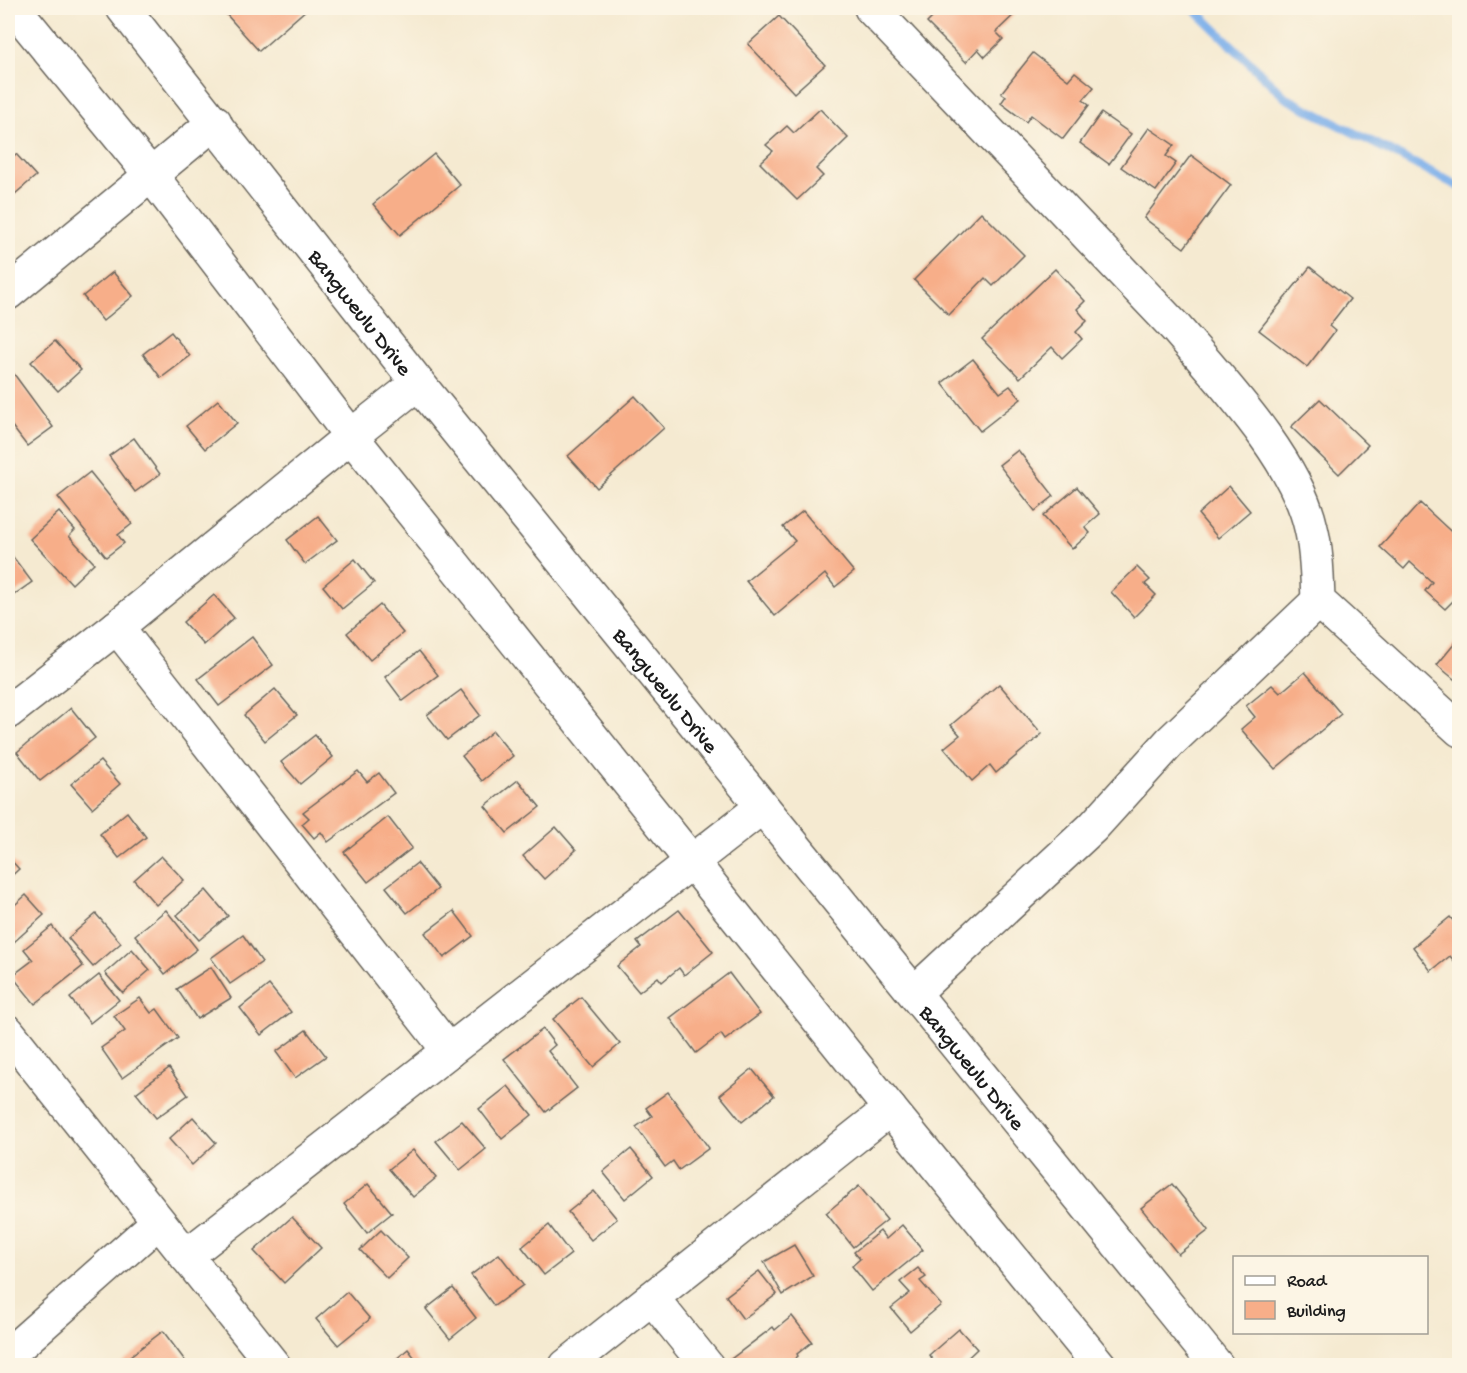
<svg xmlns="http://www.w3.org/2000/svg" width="1467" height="1373" font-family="'Gochi Hand',sans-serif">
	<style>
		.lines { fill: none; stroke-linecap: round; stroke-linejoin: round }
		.stream { stroke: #7eb0ea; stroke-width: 9 }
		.building { fill: #f7ae89 }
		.minor-casing { stroke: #68645b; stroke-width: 36 }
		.minor { stroke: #fff; stroke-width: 33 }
		.labels { text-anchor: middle; stroke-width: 5; stroke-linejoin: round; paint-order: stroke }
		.street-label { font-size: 22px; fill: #1c1c1c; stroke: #fcf5e5 }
	</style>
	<rect width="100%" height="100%" fill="#fcf5e5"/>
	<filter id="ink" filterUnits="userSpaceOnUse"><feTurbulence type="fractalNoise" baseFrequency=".0167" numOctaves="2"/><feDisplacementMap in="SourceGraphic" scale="12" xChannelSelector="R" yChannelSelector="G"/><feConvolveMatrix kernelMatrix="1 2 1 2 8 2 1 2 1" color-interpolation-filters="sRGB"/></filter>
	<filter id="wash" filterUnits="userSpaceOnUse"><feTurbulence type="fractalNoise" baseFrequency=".008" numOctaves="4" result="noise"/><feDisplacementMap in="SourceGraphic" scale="24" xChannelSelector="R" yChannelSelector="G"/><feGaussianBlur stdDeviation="1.35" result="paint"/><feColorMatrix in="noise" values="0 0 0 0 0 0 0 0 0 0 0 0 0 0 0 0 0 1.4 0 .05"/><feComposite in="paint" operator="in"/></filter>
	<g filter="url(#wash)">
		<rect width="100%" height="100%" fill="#f5ead1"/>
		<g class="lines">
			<polyline class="stream" points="1193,8 1286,98 1460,187"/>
		</g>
		<g id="blocks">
			<g class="building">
				<polygon points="233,8 308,8 259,51 226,14"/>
				<polygon points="942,8 1021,8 996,32 1003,39 985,57 978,49 966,62 927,23"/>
				<polygon points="779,16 825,65 794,93 748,44"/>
				<polygon points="1033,53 1068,80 1075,72 1094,87 1083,100 1089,105 1063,139 1031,115 1026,122 1001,103 1006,96 1001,93"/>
				<polygon points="820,109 848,138 816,169 823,176 797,200 760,163 773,151 766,145 787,126 794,133"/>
				<polygon points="1101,113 1131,134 1109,164 1080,143"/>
				<polygon points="1149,128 1174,145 1166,156 1176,163 1156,191 1121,167"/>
				<polygon points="16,154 36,176 9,199 8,197 8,161"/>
				<polygon points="434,154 460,185 400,235 373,204"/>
				<polygon points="1191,155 1231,185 1184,248 1144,218"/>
				<polygon points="981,212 1024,255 993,286 985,278 949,315 914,280"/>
				<polygon points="1310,267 1350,299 1329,326 1335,331 1307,367 1259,330"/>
				<polygon points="1055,269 1085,301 1077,309 1087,321 1076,332 1082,339 1062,358 1052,347 1020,378 982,339"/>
				<polygon points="113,272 133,296 103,321 83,296"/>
				<polygon points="171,332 190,356 161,378 143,354"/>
				<polygon points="55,341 81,370 58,391 31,362"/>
				<polygon points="973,359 1000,393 1010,386 1021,399 980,431 942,383"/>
				<polygon points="14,374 53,427 27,446 8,421 8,378"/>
				<polygon points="635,396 664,428 597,488 568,456"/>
				<polygon points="1320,399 1368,445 1339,474 1291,427"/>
				<polygon points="218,400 237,423 205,449 186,426"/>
				<polygon points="134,438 160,474 135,492 109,456"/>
				<polygon points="1018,450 1054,496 1035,511 999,465"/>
				<polygon points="90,472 132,524 118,535 124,543 106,557 58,497"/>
				<polygon points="1229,486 1250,511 1218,538 1198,514"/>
				<polygon points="1077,487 1100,514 1085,527 1090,533 1072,549 1043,516"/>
				<polygon points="1420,503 1460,540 1460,594 1445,609 1425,591 1432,582 1410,562 1404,569 1380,547"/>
				<polygon points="803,511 854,572 835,587 825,574 775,616 746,581 795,541 783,527"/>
				<polygon points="59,512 75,530 69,536 94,563 72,584 30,539"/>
				<polygon points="318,516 337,540 305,564 287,540"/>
				<polygon points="10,553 32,582 8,599 8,555"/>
				<polygon points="355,559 374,583 342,609 323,586"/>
				<polygon points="1137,567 1150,580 1145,584 1156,595 1134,617 1111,592"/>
				<polygon points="214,595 234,618 204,645 183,622"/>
				<polygon points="380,605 403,633 370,660 347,633"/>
				<polygon points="252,637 273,665 219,706 198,679"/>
				<polygon points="1460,637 1460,684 1437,665"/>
				<polygon points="419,651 438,675 403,701 385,677"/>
				<polygon points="1305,672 1341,714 1275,769 1241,729 1255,717 1246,706 1272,685 1280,693"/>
				<polygon points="999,684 1042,734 996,773 990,765 972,781 944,748 960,735 951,725"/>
				<polygon points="275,689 297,715 265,741 244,715"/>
				<polygon points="461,690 480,715 447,740 427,715"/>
				<polygon points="71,708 95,738 40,781 17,752"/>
				<polygon points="493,731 513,756 482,781 462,756"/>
				<polygon points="315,735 333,757 300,784 281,762"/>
				<polygon points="100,761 120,784 92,808 71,784"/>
				<polygon points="358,771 367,782 379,773 394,793 328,842 321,832 314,838 302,824 309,818 303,812"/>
				<polygon points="518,780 540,807 507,833 485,806"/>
				<polygon points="127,812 146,837 119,858 100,834"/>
				<polygon points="388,817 412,848 368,882 344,852"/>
				<polygon points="556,827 576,850 544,879 523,856"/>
				<polygon points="161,856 184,880 156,905 134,880"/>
				<polygon points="8,857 19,869 8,879"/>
				<polygon points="417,863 438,889 407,913 386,887"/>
				<polygon points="206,890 228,916 199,940 177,915"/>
				<polygon points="26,895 44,915 14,942 8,935 8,911"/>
				<polygon points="166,910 197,949 165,974 135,935"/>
				<polygon points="679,910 713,952 684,975 679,968 662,982 658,977 639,992 617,966 641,947 637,942"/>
				<polygon points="454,911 473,936 444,958 425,933"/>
				<polygon points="96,914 121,943 93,967 68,938"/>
				<polygon points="1450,917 1460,929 1460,968 1450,956 1431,971 1413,947"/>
				<polygon points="52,926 83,966 35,1004 12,976 33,960 24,949"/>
				<polygon points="243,935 262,962 230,984 211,958"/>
				<polygon points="132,949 150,970 123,993 105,973"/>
				<polygon points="211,967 231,998 197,1019 177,989"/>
				<polygon points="729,973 760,1014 725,1040 721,1034 696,1053 670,1018"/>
				<polygon points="99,975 119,1000 90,1023 70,998"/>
				<polygon points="269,985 291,1012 261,1035 240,1008"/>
				<polygon points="581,997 620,1044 593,1067 553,1019"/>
				<polygon points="140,998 151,1013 157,1009 178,1038 122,1078 101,1048 125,1031 114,1016"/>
				<polygon points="543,1029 555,1045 548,1051 577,1088 546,1112 504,1059"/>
				<polygon points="306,1030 326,1056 295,1078 276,1052"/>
				<polygon points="169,1068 188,1095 156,1118 136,1093"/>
				<polygon points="752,1069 774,1096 742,1122 720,1095"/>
				<polygon points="508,1086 532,1115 502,1139 479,1109"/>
				<polygon points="668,1092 709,1148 679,1170 673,1161 665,1167 636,1127 652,1116 646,1108"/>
				<polygon points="193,1117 216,1143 192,1165 169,1139"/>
				<polygon points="462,1121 486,1149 460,1170 436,1141"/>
				<polygon points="631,1149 653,1176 625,1199 603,1172"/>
				<polygon points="413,1150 436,1178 413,1197 389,1169"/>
				<polygon points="368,1184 392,1213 367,1233 344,1204"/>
				<polygon points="1172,1184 1209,1230 1178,1254 1141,1208"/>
				<polygon points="859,1186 887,1220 853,1247 826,1213"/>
				<polygon points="594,1191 617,1219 591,1240 568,1212"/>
				<polygon points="292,1217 321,1248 284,1283 254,1251"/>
				<polygon points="549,1225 571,1254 544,1275 522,1247"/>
				<polygon points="902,1225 923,1250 872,1291 852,1266 860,1259 854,1252 880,1231 886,1239"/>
				<polygon points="381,1230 408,1258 387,1278 360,1250"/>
				<polygon points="794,1245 813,1276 783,1295 764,1262"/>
				<polygon points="499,1254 523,1285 494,1306 471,1275"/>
				<polygon points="918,1268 926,1277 920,1281 941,1305 910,1331 891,1308 910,1293 900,1282"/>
				<polygon points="759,1271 777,1294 743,1319 726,1296"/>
				<polygon points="453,1288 476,1318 450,1339 426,1309"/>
				<polygon points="347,1292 370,1319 338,1345 316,1319"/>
				<polygon points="792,1316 812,1342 797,1354 798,1356 786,1366 736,1366 731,1359 773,1327 775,1330"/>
				<polygon points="959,1329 977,1349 959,1366 937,1366 929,1355"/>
				<polygon points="163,1331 189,1366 117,1366"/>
				<polygon points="408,1349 421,1366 388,1366"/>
			</g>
		</g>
	</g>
	<g filter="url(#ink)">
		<use href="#blocks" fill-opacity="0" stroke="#68645b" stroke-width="1.5"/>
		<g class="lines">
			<g class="minor-casing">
				<g id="minor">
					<polyline points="14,8 151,175 351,436 418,383"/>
					<path id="s1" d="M123 8 418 383 1217 1366"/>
					<path d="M871 8 1175 327C1221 381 1296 459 1311 528 1317 552 1317 577 1318 601L1460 730"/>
					<polyline points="8,293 215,122"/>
					<polyline points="117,627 351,436 890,1109 1100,1366"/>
					<polyline points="8,712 117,627 449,1051"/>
					<polyline points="915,992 1093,827 1170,742 1318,601"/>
					<polyline points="8,1032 274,1366"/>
					<polyline points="186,1256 762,807"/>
					<polyline points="652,1298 707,1366"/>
					<polyline points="8,1355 158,1222"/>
					<polyline points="566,1366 890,1109"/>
				</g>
			</g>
			<use href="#minor" class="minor"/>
		</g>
	</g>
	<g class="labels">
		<g class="street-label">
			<text dy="8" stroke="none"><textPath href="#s1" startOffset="386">Bangweulu Drive</textPath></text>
			<text dy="8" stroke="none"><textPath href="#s1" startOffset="872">Bangweulu Drive</textPath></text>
			<text dy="8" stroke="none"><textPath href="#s1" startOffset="1358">Bangweulu Drive</textPath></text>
		</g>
	</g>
	<rect width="1467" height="1373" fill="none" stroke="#fcf5e5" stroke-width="30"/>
	<rect x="1233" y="1256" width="195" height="78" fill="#fcf5e5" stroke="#a29e95" stroke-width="1.5"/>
	<rect x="1245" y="1276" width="30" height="9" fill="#ffffff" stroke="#a29e95" stroke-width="1.5"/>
	<text x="1287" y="1286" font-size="18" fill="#1c1c1c">Road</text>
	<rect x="1245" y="1301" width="30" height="18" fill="#f7ae89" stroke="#a29e95" stroke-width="1.5"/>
	<text x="1287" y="1316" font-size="18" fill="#1c1c1c">Building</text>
</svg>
